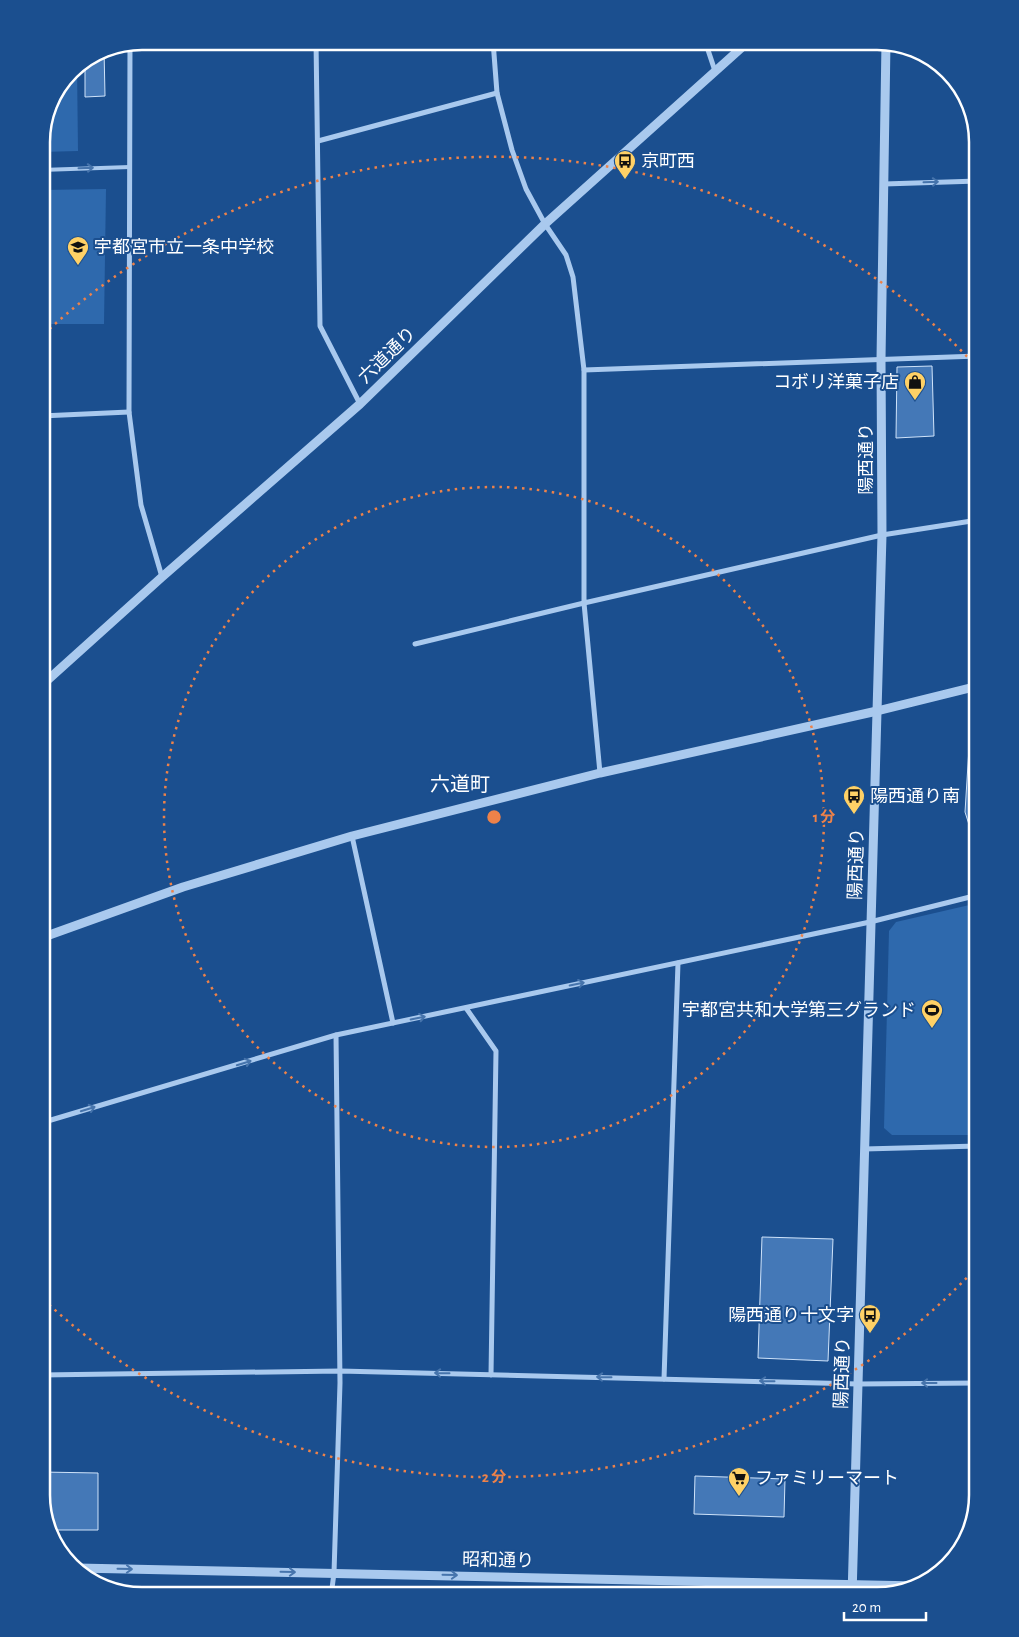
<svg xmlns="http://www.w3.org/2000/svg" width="1019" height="1637" font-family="'Alegreya Sans','Noto Sans JP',sans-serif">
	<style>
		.garden { fill: #2e69ad }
		.building { fill: #4478b7; stroke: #cfe3fa }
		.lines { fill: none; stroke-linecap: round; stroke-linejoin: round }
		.service { stroke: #a9c9ee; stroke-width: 4 }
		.minor { stroke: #a9c9ee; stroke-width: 5 }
		.tertiary { stroke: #a9c9ee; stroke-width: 9 }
		.oneway { stroke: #4674ac }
		.ring { fill: none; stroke: #ee8249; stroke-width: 2.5; stroke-dasharray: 2.5 5 }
		.labels { text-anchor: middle; stroke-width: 4; stroke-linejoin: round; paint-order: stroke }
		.poi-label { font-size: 18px; fill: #fff; stroke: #1b4f8f; text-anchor: start }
		.street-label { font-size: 18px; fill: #fff; stroke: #1b4f8f }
		.quarter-label { font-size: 20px; fill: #fff; stroke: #1b4f8f }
		.rim { fill: none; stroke: #fff; stroke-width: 2.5 }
		.centre { fill: #ee8249; stroke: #1b4f8f; stroke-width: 2.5 }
		.ring-label { font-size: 15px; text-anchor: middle; font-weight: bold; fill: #ee8249; stroke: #1b4f8f; stroke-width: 4; stroke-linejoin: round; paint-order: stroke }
	</style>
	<rect width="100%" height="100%" fill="#1b4f8f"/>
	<g class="garden">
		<polygon points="77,66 78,151 41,152 41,136 49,103 71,71"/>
		<polygon points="106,189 104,324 41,324 41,190"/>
		<polygon points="978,903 978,1135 892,1135 884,1128 889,931 896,922"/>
	</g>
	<g class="building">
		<polygon points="104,49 105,96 85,97 85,61"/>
		<polygon points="932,366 934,436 896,438 897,367"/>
		<polygon points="978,745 978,853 965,812 969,748"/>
		<polygon points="762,1237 833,1239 828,1361 758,1358"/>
		<polygon points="41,1472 98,1473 98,1530 49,1530 41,1495"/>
		<polygon points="695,1476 785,1479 784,1517 694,1514"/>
	</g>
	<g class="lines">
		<polyline class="service" points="41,170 130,167"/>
		<g class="minor">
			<polyline points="316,41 320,326 360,404"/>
			<polyline points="493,41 497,93 512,150 526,189 545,224 566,255 573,277 584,370 584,603 882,535 978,520"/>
			<polyline points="705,41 715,71"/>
			<polyline points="130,44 129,412 141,505 162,577"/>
			<polyline points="318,141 497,93"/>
			<polyline points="884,184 978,181"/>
			<polyline points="584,370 978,356"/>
			<polyline points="41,416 129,412"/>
			<polyline points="415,644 584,603 600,773"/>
			<polyline points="352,836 393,1023"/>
			<polyline points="466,1008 496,1051 491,1375"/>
			<polyline points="41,1123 336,1035 870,922 978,895"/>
			<polyline points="864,1149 978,1146"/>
			<polyline points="41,1375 340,1371 858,1384 978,1383"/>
			<polyline points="664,1379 678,963"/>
			<polyline points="331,1596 334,1573 340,1383 336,1035"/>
		</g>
		<g class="tertiary">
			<polyline points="41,686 162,577 360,404 545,224 749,41"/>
			<polyline points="41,938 183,887 352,836 600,773 877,711 978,686"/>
			<polyline points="77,1568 918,1586"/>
			<polyline points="125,1592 363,1596"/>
			<polyline points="852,1596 882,535 881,359 886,42"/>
		</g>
	</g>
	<defs><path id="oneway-shaft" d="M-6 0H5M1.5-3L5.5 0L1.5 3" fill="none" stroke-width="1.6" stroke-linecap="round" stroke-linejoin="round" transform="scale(1.25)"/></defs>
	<g class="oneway">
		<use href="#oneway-shaft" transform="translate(86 168) rotate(-2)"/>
		<use href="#oneway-shaft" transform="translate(931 182) rotate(-2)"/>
		<use href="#oneway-shaft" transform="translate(577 984) rotate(-12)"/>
		<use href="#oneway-shaft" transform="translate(418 1018) rotate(-12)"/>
		<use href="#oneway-shaft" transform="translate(244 1063) rotate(-17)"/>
		<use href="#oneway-shaft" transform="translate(88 1109) rotate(-17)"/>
		<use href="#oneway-shaft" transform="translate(442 1373) rotate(-179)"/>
		<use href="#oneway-shaft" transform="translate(604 1377) rotate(-179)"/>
		<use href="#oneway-shaft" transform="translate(767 1381) rotate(-179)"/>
		<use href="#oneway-shaft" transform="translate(929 1383) rotate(180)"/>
		<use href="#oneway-shaft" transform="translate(125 1569) rotate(1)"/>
		<use href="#oneway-shaft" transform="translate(288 1572) rotate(1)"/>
		<use href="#oneway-shaft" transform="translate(450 1575) rotate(1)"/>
	</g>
	<g class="ring">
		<circle cx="494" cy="817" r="330"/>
		<path d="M977 1267A660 660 0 0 1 44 1300M44 334A660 660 0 0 1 977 367"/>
	</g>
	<defs>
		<g id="bus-pin" transform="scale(1.125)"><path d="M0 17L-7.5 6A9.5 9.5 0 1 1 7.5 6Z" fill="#ffd166" stroke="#1b4f8f"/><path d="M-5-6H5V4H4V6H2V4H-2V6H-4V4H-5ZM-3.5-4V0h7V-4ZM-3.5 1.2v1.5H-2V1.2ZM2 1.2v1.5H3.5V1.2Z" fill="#111"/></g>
		<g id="school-pin" transform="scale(1.125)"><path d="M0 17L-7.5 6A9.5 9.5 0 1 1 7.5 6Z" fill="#ffd166" stroke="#1b4f8f"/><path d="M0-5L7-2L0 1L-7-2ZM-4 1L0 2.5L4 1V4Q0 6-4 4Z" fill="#111"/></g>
		<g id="shop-pin" transform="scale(1.125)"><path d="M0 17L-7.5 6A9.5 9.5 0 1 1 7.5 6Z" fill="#ffd166" stroke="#1b4f8f"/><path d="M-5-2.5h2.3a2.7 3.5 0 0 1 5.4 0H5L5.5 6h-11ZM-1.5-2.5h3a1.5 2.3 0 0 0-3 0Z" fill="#111"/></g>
		<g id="stadium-pin" transform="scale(1.125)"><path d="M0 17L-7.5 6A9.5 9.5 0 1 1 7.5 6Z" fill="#ffd166" stroke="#1b4f8f"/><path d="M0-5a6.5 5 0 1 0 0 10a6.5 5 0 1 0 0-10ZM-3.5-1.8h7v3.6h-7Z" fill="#111"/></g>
		<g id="supermarket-pin" transform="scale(1.125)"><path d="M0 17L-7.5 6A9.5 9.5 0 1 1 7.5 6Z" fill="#ffd166" stroke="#1b4f8f"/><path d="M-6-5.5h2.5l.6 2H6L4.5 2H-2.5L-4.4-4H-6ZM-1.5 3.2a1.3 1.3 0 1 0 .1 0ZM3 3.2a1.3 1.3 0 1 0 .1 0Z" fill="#111"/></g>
	</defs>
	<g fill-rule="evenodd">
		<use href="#bus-pin" x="625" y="161"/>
		<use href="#school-pin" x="78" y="247"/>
		<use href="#shop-pin" x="915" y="382"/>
		<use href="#bus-pin" x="854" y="796"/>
		<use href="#stadium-pin" x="932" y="1010"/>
		<use href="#bus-pin" x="870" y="1315"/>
		<use href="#supermarket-pin" x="739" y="1478"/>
	</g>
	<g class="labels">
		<g class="poi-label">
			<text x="641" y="167">京町西</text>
			<text x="94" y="253">宇都宮市立一条中学校</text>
			<text x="899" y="388" text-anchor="end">コボリ洋菓子店</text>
			<text x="870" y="802">陽西通り南</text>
			<text x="916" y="1016" text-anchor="end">宇都宮共和大学第三グランド</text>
			<text x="854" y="1321" text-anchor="end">陽西通り十文字</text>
			<text x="755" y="1484">ファミリーマート</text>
		</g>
		<g class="street-label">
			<text transform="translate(387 355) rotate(-44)" y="6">六道通り</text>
			<text transform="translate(866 459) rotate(-90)" y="6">陽西通り</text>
			<text transform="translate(856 864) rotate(-88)" y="6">陽西通り</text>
			<text transform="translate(842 1373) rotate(-88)" y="6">陽西通り</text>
			<text transform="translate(498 1560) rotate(1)" y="6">昭和通り</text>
		</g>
		<g class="quarter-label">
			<text x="460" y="791">六道町</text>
		</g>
	</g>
	<path d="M0 0H1019V1637H0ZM142 50H877A92 92 0 0 1 969 142V1495A92 92 0 0 1 877 1587H142A92 92 0 0 1 50 1495V142A92 92 0 0 1 142 50Z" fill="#1b4f8f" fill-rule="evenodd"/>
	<path class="rim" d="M142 50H877A92 92 0 0 1 969 142V1495A92 92 0 0 1 877 1587H142A92 92 0 0 1 50 1495V142A92 92 0 0 1 142 50Z"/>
	<circle cx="494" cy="817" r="8" class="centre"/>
	<g class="ring-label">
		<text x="824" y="822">1 分</text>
		<text x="494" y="1482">2 分</text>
	</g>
	<path d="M844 1612v8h82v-8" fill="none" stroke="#ffffff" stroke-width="2.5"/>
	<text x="852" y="1612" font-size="15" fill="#ffffff" stroke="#1b4f8f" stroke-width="4" paint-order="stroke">20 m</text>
</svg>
